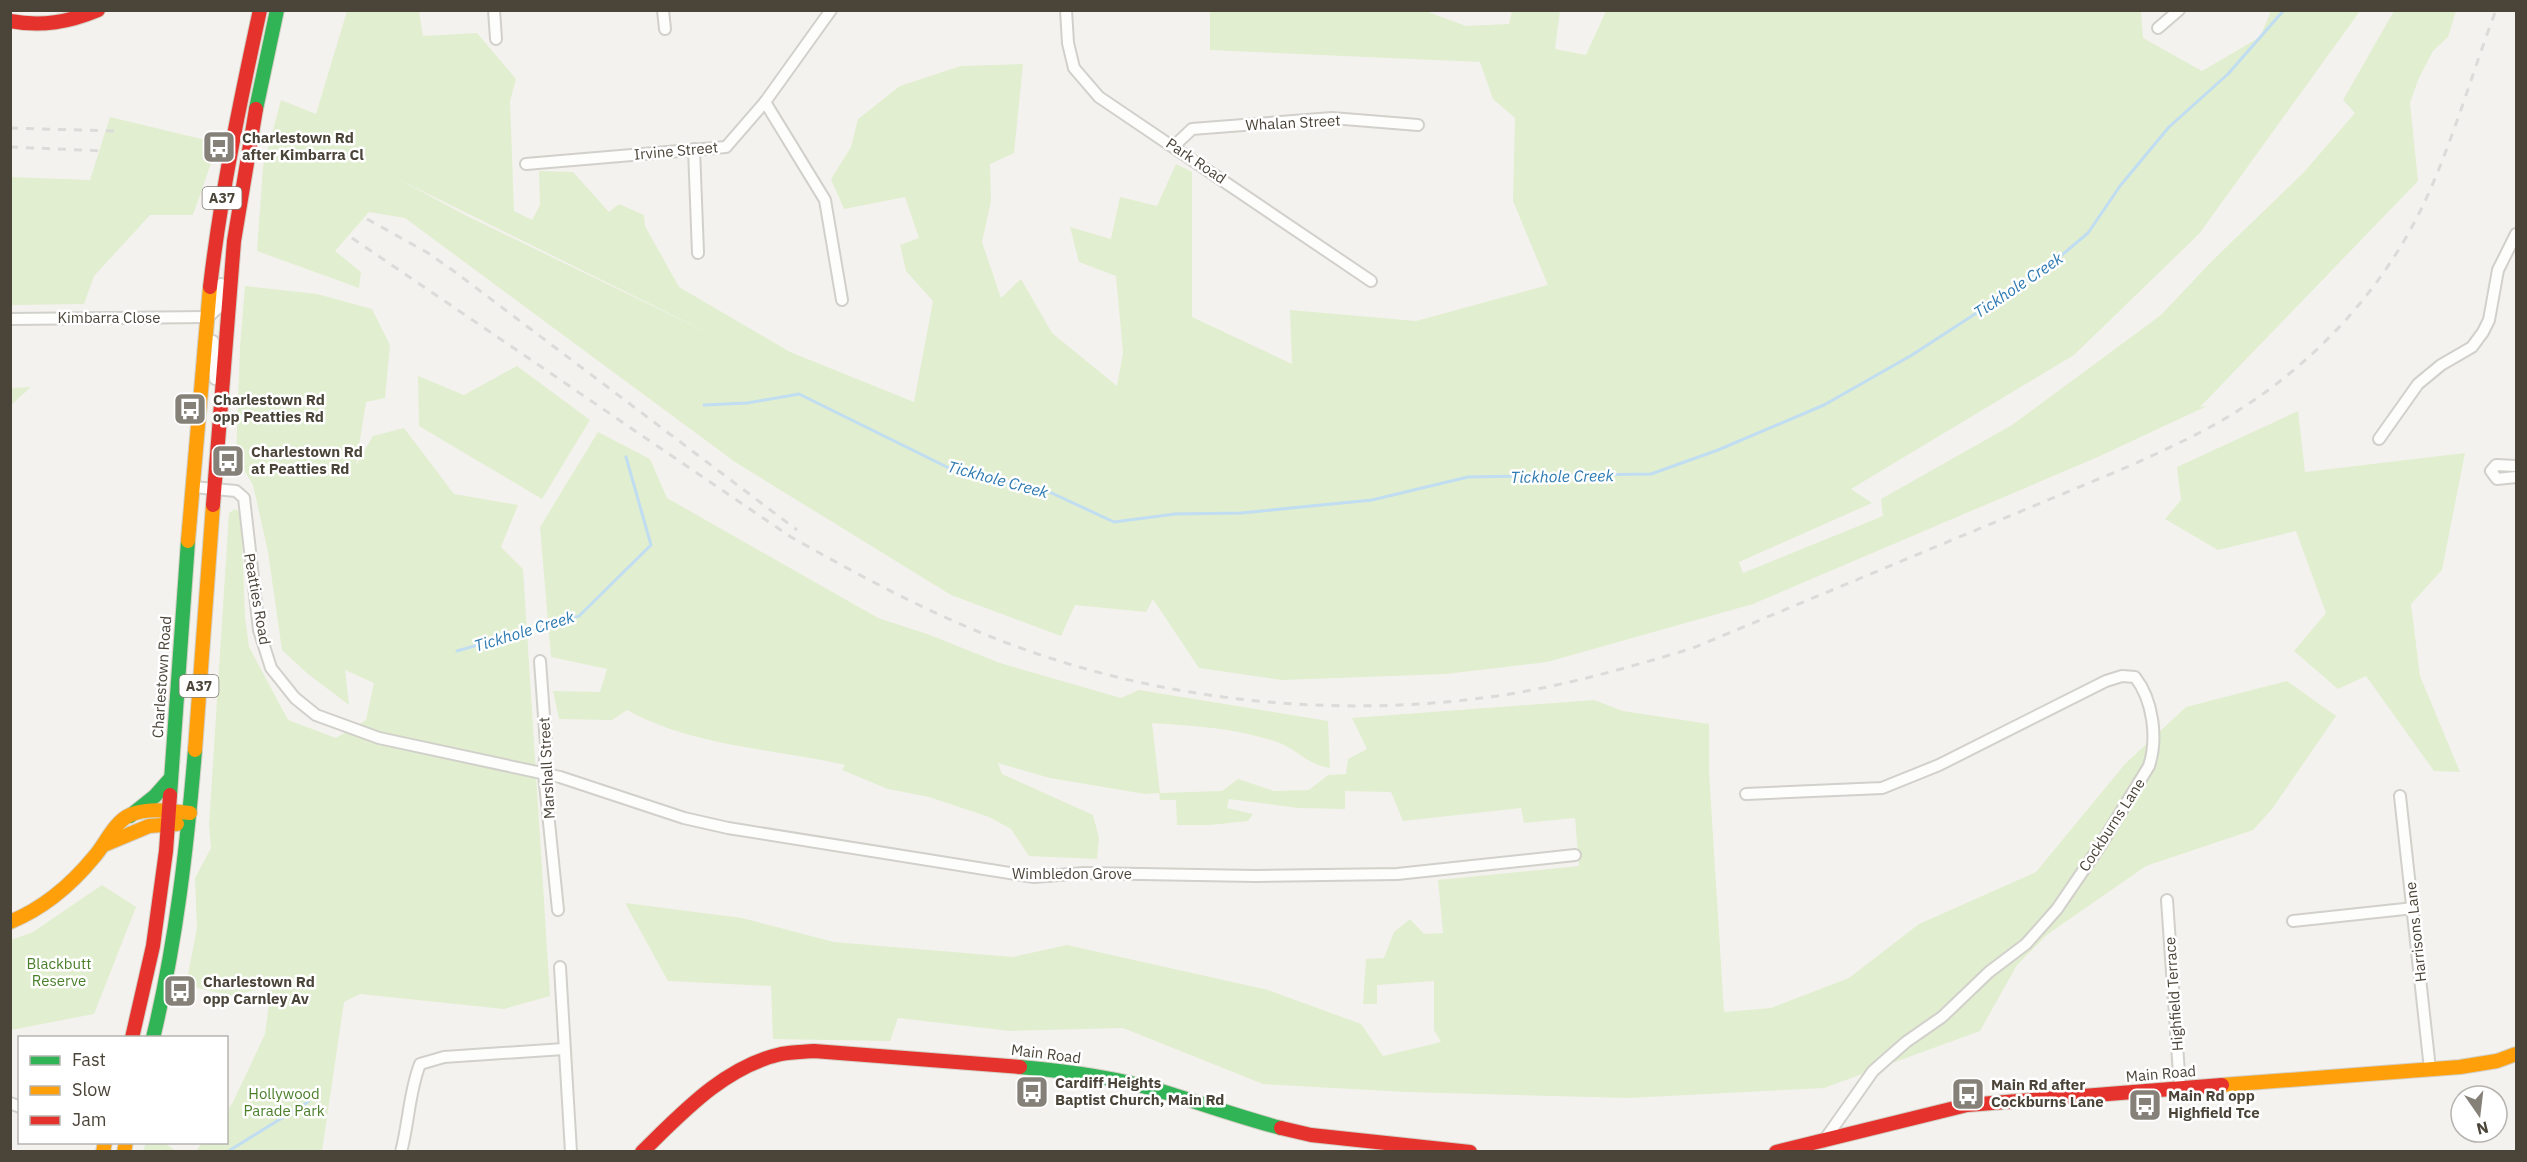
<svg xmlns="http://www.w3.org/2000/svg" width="2527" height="1162" font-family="'IBM Plex Sans',sans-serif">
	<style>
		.green { fill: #e1eecf; fill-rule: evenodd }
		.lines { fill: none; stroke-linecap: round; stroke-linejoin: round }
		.stream { stroke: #c0ddf1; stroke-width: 3 }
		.street-casing { stroke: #d2d0cb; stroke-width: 14 }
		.fast-casing { stroke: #d3cfc5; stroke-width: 16 }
		.slow-casing { stroke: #d3cfc5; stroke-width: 16 }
		.jam-casing { stroke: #d3cfc5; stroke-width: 16 }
		.street { stroke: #fdfdfc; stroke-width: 10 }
		.fast { stroke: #30b455; stroke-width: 14 }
		.slow { stroke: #ff9f0a; stroke-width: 14 }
		.jam { stroke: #e5322d; stroke-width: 14 }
		.rail { stroke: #dbdbda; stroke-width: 3; stroke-dasharray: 8 8; stroke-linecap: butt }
		.labels { text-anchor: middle; stroke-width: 5; stroke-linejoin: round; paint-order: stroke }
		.shield { fill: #fff; stroke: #817c74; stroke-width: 1.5 }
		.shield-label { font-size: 14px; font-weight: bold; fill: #4b4439 }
		.street-label { font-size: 15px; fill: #4b4439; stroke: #fff }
		.poi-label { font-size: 15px; font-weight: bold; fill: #4b4439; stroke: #fff; text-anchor: start }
		.park-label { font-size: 15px; fill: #4a7f2a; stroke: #fff }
		.water-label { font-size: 16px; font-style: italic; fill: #2e7ab2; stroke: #fff }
	</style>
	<rect width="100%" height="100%" fill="#f4f2ee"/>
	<g class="green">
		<path d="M347 11H419L423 36 477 33 516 79 510 101 514 211 532 220 540 205 539 171 573 172 609 212 619 204 644 215 645 226 679 287 790 352 914 402 933 301 906 271 900 245 919 238 905 197 844 209 831 179 851 147 858 119 900 86 961 66 1023 64 1014 153 990 164 991 201 982 242 1001 298 1021 279 1052 333 1117 386 1123 353 1116 276 1079 262 1070 227 1111 239 1120 197 1157 206 1176 164 1192 172V317L1292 364 1290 310 1416 321 1548 285 1513 201 1515 118 1493 99 1480 62 1210 50V11L1423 10 1466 26 1509 24 1512 11H1560L1555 49 1586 55 1606 11H2141L2143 38 2202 71 2260 37 2271 11H2360L2199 234 2074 355 1851 489 1872 503 1739 562 1743 573 1883 516 1881 499 2012 425 2161 315 2211 262 2304 172 2355 113 2343 100 2394 11H2456L2448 37 2433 51 2418 80 2410 103 2418 181 2200 407 2207 406 2100 456 1753 604 1547 662 1446 674 1282 680 1199 668 1153 599 1146 612 1075 605 1061 636 951 595 735 462 405 218 369 212 335 251 361 272 359 288 257 251 263 167 281 100 316 114ZM398 179 729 343 467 216Z"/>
		<polygon points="110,117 218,143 193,215 150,215 94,276 84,304 11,305 11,177 90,180"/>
		<polygon points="245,286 317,294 372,309 390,345 385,398 366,402 356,465 373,436 404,428 454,494 518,505 501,547 523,569 550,996 504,1009 360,994 344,1002 322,1151 195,1152 202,1143 226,1142 227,1111 233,1102 265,1034 272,981 255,990 231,996 190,986 187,979 197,928 195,878 211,848 209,825 229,513 235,509 241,513 245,617 249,647 288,720 336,738 366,720 374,683 345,670 349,705 308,674 282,650 268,552 253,485 236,456 240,347"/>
		<polygon points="517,366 590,420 542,499 419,426 418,376 464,395"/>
		<polygon points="31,387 11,405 11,388"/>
		<polygon points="2298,411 2305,472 2465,453 2442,570 2411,604 2420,676 2460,772 2434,771 2366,676 2338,689 2294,651 2326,613 2296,531 2218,550 2165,519 2181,500 2177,467"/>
		<path d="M598 432 650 459 667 498 878 618 930 635 1000 663 1121 698 1139 690 1328 721 1330 768C1305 764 1298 749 1277 742 1236 728 1195 726 1152 723L1160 793 1222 791 1238 779 1274 791 1309 790 1328 775 1346 774 1348 759 1367 749 1352 718 1594 700 1623 711 1709 724V772L1724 1012 1771 1008 1849 978 1919 924 2036 872 2125 764 2186 707 2287 681 2336 716 2272 809 2253 830 2146 866 2048 934 2017 965 1980 1031 1824 1088 1629 1098 1406 1092 1263 1084 1123 1028 1010 1031 898 1018 890 1041 773 1039 771 986 668 981 625 903 742 918 834 942 1013 957 1067 945 1268 990 1361 1024 1383 1056 1441 1042 1434 1030V981L1377 985V1004H1363L1366 959 1384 958 1394 932 1410 919 1424 934 1443 933 1438 880 1579 866 1575 818 1524 823 1521 808 1403 821 1391 792 1345 791V809L1298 808 1229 799 1227 808 1253 814 1248 821 1210 825H1177L1176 800H1160L1159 793 1145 794 1050 778 998 763 1002 774 1093 815 1099 838 1097 859 1029 856 1011 829 989 817 929 797 888 789 842 770 845 765C772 748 694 747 627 710L612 720 559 719 553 691 600 692 607 669 551 657 540 527Z"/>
		<polygon points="102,885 136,907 94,1014 11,1030 11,940 33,932"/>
		<polygon points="146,1143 164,1143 176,1151 143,1151"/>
	</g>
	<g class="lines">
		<g class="stream">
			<polyline points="704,405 747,403 799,394 955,471 1043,489 1114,522 1175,514 1241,513 1372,500 1468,477 1651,474 1718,450 1824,405 1912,355 2050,265 2088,233 2120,186 2169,127 2228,74 2284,10"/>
			<polyline points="457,651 579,616 651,545 626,457"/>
			<polyline points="227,1152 308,1102"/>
		</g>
		<g class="street-casing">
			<g id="street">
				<polyline points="494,10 496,39"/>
				<polyline points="663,10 665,29"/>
				<polyline points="1066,10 1068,43 1074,68 1099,97 1371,281"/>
				<polyline points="2158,28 2179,10"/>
				<polyline points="765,102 825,200 842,300"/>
				<polyline points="1174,146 1192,129 1332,118 1418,125"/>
				<polyline points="694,149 698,253"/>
				<polyline points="526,164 726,147 765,102 831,10"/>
				<polyline points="208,317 218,308 221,284"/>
				<polyline points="10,319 207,317"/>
				<polyline points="213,341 215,379"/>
				<polyline points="2379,439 2418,384 2441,365 2472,347 2483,332 2489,320 2498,270 2516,234"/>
				<polyline points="2516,466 2496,465 2491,471 2497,479 2516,477"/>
				<polyline points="193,487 236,491 244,498 259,630 271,668 295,698 316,715 379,738 560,777 684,818 728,828 1034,877 1084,873 1255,876 1397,874 1575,855"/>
				<polyline points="540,661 546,744 544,774 558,910"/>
				<path d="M1746 794 1882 788 1939 765 2106 681 2122 676 2135 677C2153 700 2158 738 2149 766L2100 846 2057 909 2026 944 1989 972 1942 1017 1906 1042 1873 1071 1823 1142"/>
				<polyline points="2400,796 2430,1069"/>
				<polyline points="2167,900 2180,1088"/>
				<polyline points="2293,921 2414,908"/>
				<polyline points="560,967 571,1152"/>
				<polyline points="10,1103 20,1107"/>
				<path d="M401 1152C409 1122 409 1092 420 1064L444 1057 564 1049"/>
			</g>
		</g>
		<g class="fast-casing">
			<g id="fast">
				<polyline points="256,109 277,10"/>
				<polyline points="170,795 188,541"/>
				<polyline points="130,816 155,796 171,778"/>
				<path d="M153 1038C176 943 187 847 195 750"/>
				<path d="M1020 1067C1066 1071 1113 1077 1157 1090 1198 1102 1239 1117 1281 1128"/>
			</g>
		</g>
		<g class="slow-casing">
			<g id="slow">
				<polyline points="188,541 210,287"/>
				<polyline points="195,750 213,505"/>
				<polyline points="106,844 149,826 177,824"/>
				<path d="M10 922C44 908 71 885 94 857 105 845 114 822 130 815 148 807 171 811 190 813"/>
				<polyline points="2222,1085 2460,1067 2497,1061 2516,1054"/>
				<polyline points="103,1152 105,1142"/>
				<polyline points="124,1152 126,1142"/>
			</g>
		</g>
		<g class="jam-casing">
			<g id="jam">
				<path d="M10 21C42 27 69 22 98 10"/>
				<path d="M210 287C221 193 240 102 260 10"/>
				<polyline points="213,505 234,241 256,109"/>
				<polyline points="132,1038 153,946 166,851 170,795"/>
				<polyline points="1281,1128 1311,1135 1470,1152"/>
				<path d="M642 1152C682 1113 724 1067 781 1054 792 1052 803 1052 814 1051L1020 1067"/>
				<polyline points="1776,1152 1967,1105 2222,1085"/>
			</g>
		</g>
		<use href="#street" class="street"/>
		<use href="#fast" class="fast"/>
		<use href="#slow" class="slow"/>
		<use href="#jam" class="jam"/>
		<g class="rail">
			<polyline points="10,128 114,131"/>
			<polyline points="10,147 106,151"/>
			<polyline points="367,219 428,253 455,272 797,530"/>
			<path d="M352 238 791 537C855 573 921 609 989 636 1143 698 1318 719 1482 698 1554 689 1624 669 1693 648L2132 465C2164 450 2196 436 2226 418 2312 367 2384 290 2426 199 2454 138 2472 73 2496 10"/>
		</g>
	</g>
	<defs>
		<g id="bus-square" transform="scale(1.725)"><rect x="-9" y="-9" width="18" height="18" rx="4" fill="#868178" stroke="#fff"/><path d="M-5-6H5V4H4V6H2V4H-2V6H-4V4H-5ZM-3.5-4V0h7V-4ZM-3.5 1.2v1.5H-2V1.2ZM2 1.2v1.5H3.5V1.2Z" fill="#fff"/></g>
	</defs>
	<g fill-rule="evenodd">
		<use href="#bus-square" x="219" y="147"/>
		<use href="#bus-square" x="190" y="409"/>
		<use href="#bus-square" x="228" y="461"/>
		<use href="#bus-square" x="180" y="991"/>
		<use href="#bus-square" x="1032" y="1092"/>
		<use href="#bus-square" x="1968" y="1094"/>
		<use href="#bus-square" x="2145" y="1105"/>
	</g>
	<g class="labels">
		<g class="shield">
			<rect x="202.5" y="187" width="39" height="22" rx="4.5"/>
			<rect x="179.5" y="675" width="39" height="22" rx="4.5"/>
		</g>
		<g class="shield-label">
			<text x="222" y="203">A37</text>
			<text x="199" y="691">A37</text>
		</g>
		<g class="street-label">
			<text transform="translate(1293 123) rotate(-3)" y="5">Whalan Street</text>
			<text transform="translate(676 151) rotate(-5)" y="5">Irvine Street</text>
			<text transform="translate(1196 161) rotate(34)" y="5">Park Road</text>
			<text x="109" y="323">Kimbarra Close</text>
			<text transform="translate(257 599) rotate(80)" y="5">Peatties Road</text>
			<text transform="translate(162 677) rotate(-86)" y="5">Charlestown Road</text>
			<text transform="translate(547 768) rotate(-93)" y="5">Marshall Street</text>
			<text transform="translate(2112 825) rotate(-57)" y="5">Cockburns Lane</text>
			<text x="1072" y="879">Wimbledon Grove</text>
			<text transform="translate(2416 932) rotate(-96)" y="5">Harrisons Lane</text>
			<text transform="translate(2174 994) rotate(-94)" y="5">Highfield Terrace</text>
			<text transform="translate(1046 1054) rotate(7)" y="5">Main Road</text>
			<text transform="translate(2161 1074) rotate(-5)" y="5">Main Road</text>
		</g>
		<g class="poi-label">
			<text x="242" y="143">Charlestown Rd<tspan x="242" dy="17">after Kimbarra Cl</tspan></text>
			<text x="213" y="405">Charlestown Rd<tspan x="213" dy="17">opp Peatties Rd</tspan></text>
			<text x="251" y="457">Charlestown Rd<tspan x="251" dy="17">at Peatties Rd</tspan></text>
			<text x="203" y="987">Charlestown Rd<tspan x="203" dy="17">opp Carnley Av</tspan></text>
			<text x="1055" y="1088">Cardiff Heights<tspan x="1055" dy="17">Baptist Church, Main Rd</tspan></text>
			<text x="1991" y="1090">Main Rd after<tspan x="1991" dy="17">Cockburns Lane</tspan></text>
			<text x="2168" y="1101">Main Rd opp<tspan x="2168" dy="17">Highfield Tce</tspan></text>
		</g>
		<g class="park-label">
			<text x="59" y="969">Blackbutt<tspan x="59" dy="17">Reserve</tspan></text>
			<text x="284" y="1099">Hollywood<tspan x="284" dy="17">Parade Park</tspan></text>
		</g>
		<g class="water-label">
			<text transform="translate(2018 285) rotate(-34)" y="6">Tickhole Creek</text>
			<text transform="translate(1562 476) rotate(-1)" y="6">Tickhole Creek</text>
			<text transform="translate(998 479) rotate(15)" y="6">Tickhole Creek</text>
			<text transform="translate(524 631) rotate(-17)" y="6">Tickhole Creek</text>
		</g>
	</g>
	<rect width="2527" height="1162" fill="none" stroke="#4b4439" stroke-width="24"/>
	<rect x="18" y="1036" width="210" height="108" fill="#ffffff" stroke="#b7b4b0" stroke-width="1.5"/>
	<rect x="30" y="1056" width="30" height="9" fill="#30b455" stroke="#b7b4b0" stroke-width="1.5"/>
	<text x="72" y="1066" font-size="18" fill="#4b4439">Fast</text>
	<rect x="30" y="1086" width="30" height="9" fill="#ff9f0a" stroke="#b7b4b0" stroke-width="1.5"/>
	<text x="72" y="1096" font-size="18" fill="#4b4439">Slow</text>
	<rect x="30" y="1116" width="30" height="9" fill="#e5322d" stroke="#b7b4b0" stroke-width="1.5"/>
	<text x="72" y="1126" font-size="18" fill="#4b4439">Jam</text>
	<g transform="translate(2479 1114) rotate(166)"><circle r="28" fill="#ffffff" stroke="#b7b4b0" stroke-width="1.5"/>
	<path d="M0-4.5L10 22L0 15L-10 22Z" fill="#868178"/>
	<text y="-9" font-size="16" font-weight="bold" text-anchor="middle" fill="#4b4439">N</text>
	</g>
</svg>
